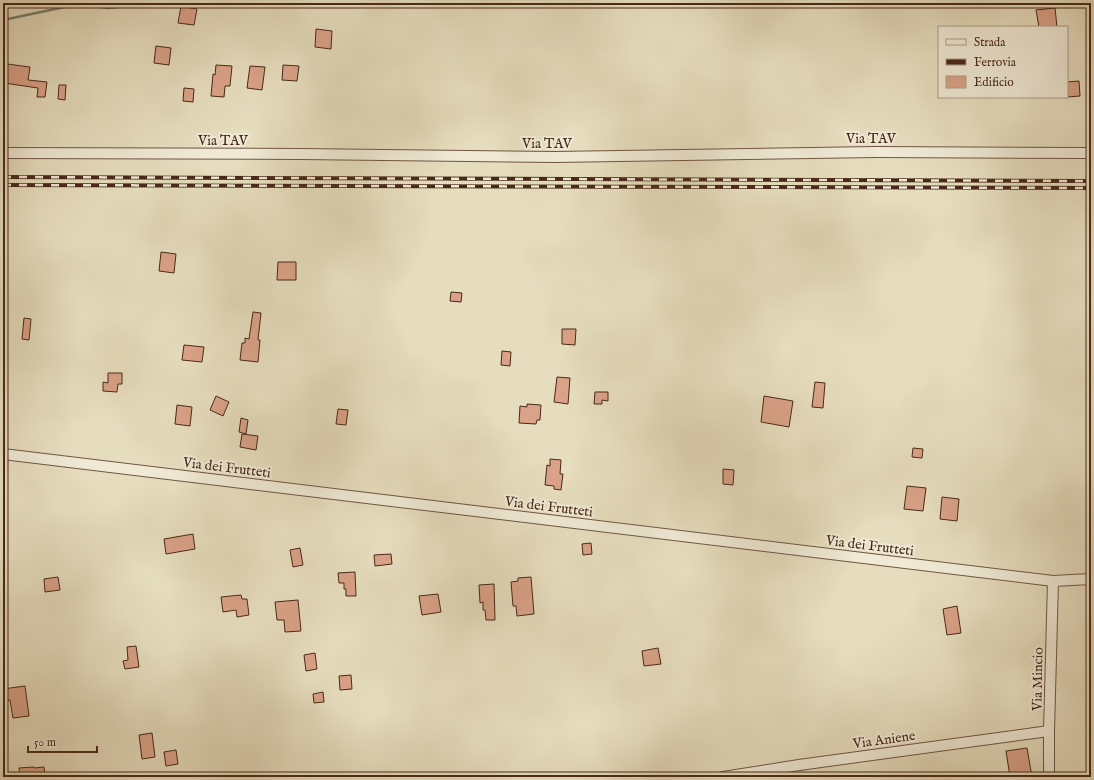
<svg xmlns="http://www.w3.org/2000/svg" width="1094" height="780" font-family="'IM FELL English',serif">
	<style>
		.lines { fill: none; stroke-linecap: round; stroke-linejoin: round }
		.stream { stroke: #778172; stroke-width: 2.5 }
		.building { fill: #daa288; stroke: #482917 }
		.street-casing { stroke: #705641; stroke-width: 12 }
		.street { stroke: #efe9d5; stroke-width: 10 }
		.rail-casing { stroke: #482917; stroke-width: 4 }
		.rail { stroke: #efe9d5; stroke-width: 2.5; stroke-dasharray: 8; stroke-linecap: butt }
		.labels { text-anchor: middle; stroke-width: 4; stroke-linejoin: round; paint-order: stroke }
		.street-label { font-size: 14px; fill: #482917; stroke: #efe9d5 }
	</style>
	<rect width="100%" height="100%" fill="#e6ddbe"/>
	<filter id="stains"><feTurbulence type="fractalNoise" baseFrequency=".005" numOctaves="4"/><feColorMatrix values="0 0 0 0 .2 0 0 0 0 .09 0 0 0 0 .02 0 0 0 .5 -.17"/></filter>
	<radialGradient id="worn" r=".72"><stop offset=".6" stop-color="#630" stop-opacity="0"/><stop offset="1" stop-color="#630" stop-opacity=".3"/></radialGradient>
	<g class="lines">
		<polyline class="stream" points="3,20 79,4 108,8 130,6 136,3"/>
	</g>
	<g class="building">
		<polygon points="181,6 197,9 194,25 178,23"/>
		<polygon points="1055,8 1057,27 1039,27 1036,10"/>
		<polygon points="316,29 332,31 331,49 315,47"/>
		<polygon points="156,46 171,48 169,65 154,63"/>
		<polygon points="7,64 30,67 28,80 47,82 45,97 37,97 38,88 4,83"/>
		<polygon points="216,65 232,66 230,86 225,86 224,97 211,96 213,74 215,75"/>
		<polygon points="283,65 299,66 297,81 282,80"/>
		<polygon points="250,66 265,67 262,90 247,88"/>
		<polygon points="1079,81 1080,96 1067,97 1067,82"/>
		<polygon points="59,85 66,85 65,100 58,99"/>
		<polygon points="184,88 194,89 193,102 183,101"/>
		<polygon points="161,252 176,254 174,273 159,271"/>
		<polygon points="278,262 296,262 296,280 277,280"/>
		<polygon points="451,292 462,293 461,302 450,301"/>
		<polygon points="253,312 261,313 258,340 260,340 258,362 240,360 242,343 245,343 245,338 249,339"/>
		<polygon points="24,318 31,319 29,340 22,339"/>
		<polygon points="562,329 576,329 575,345 562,344"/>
		<polygon points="184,345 204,347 202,362 182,360"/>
		<polygon points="502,351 511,352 510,366 501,365"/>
		<polygon points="108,373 122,373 122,384 118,384 117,392 103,391 103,382 108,383"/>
		<polygon points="557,377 570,378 568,404 554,402"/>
		<polygon points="815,382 825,383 823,408 812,407"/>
		<polygon points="595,392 608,392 608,401 602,400 602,404 594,404"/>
		<polygon points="216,396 229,402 223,416 210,410"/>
		<polygon points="764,396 793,401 789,427 761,422"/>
		<polygon points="527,404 541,405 540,420 537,420 536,424 519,423 520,406 527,407"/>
		<polygon points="177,405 192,407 190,426 175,424"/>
		<polygon points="338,409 348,410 346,425 336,424"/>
		<polygon points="241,418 248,420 246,434 239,432"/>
		<polygon points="242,434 258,436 256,450 240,447"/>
		<polygon points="913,448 923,449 922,458 912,457"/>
		<polygon points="550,459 561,460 560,474 563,474 561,490 554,489 554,486 545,485 547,465 550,466"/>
		<polygon points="723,469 734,470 733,485 723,484"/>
		<polygon points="907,486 926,488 923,511 904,509"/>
		<polygon points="942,497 959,499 957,521 940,519"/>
		<polygon points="193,534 195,549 166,554 164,539"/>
		<polygon points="591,543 592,554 583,555 582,544"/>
		<polygon points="300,548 303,565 293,567 290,550"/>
		<polygon points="391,554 392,564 375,566 374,555"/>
		<polygon points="355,572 356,596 346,596 346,589 344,589 344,583 339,583 338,573"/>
		<polygon points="58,577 60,590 45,592 44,579"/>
		<polygon points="531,577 534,614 517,616 516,606 513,606 511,582 518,581 518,578"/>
		<polygon points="494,584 495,620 486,620 485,610 483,610 483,602 480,603 479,585"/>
		<polygon points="438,594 441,612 422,615 419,596"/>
		<polygon points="241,595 242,599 247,599 249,615 237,617 236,610 223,612 221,597"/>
		<polygon points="298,600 301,631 285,632 284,620 277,620 275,602"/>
		<polygon points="957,606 961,633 947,635 943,609"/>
		<polygon points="136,646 139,667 125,669 123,661 128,660 127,647"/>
		<polygon points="658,648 661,664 644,666 642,651"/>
		<polygon points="315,653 317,669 306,671 304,655"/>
		<polygon points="351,675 352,689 340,690 339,676"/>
		<polygon points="25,686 29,716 13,718 10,700 3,701 3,689"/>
		<polygon points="323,692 324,702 314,703 313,694"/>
		<polygon points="152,733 155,757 142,759 139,735"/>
		<polygon points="1027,748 1032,777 1010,777 1006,751"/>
		<polygon points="176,750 178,764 166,766 164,752"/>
		<polygon points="34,767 34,768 44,767 45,776 20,777 19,768"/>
	</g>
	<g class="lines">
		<g class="street-casing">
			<g id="street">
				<polyline points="3,153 300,154 555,157 876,152 1091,153"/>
				<polyline points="3,454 1053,581 1091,579"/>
				<polyline points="723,777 799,765 1049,731"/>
				<polyline points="1049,777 1049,731 1053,581"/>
			</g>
		</g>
		<use href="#street" class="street"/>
		<g class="rail-casing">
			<g id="rail">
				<polyline points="3,177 1091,181"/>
				<polyline points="3,185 1091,188"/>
			</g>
		</g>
		<use href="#rail" class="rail"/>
	</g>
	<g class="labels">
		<g class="street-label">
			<text x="871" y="143">Via TAV</text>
			<text x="223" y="145">Via TAV</text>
			<text x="547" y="148">Via TAV</text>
			<text transform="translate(227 467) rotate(7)" y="5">Via dei Frutteti</text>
			<text transform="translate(549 506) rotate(7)" y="5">Via dei Frutteti</text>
			<text transform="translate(870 545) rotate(7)" y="5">Via dei Frutteti</text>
			<text transform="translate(1037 679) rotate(-89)" y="5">Via Mincio</text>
			<text transform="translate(884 739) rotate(-8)" y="5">Via Aniene</text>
		</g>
	</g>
	<rect width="1094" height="780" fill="none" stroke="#e6ddbe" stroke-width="16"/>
	<rect x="4" y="4" width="1086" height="772" fill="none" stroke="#482917" stroke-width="2"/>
	<rect x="8" y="8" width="1078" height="764" fill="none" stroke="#482917"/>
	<rect x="938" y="26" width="130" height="72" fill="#efe9d5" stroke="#ac9c89"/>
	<rect x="946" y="39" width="20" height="6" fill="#efe9d5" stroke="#ac9c89"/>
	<text x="974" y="46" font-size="12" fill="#482917">Strada</text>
	<rect x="946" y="59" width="20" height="6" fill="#482917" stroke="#ac9c89"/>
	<text x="974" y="66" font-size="12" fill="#482917">Ferrovia</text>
	<rect x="946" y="76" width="20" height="12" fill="#daa288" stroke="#ac9c89"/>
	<text x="974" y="86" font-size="12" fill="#482917">Edificio</text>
	<path d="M28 746v6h69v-6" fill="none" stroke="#482917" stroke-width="2"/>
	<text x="34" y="746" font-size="12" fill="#482917" stroke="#efe9d5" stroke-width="3" paint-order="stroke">50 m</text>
	<rect width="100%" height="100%" filter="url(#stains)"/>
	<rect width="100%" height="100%" fill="url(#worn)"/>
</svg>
